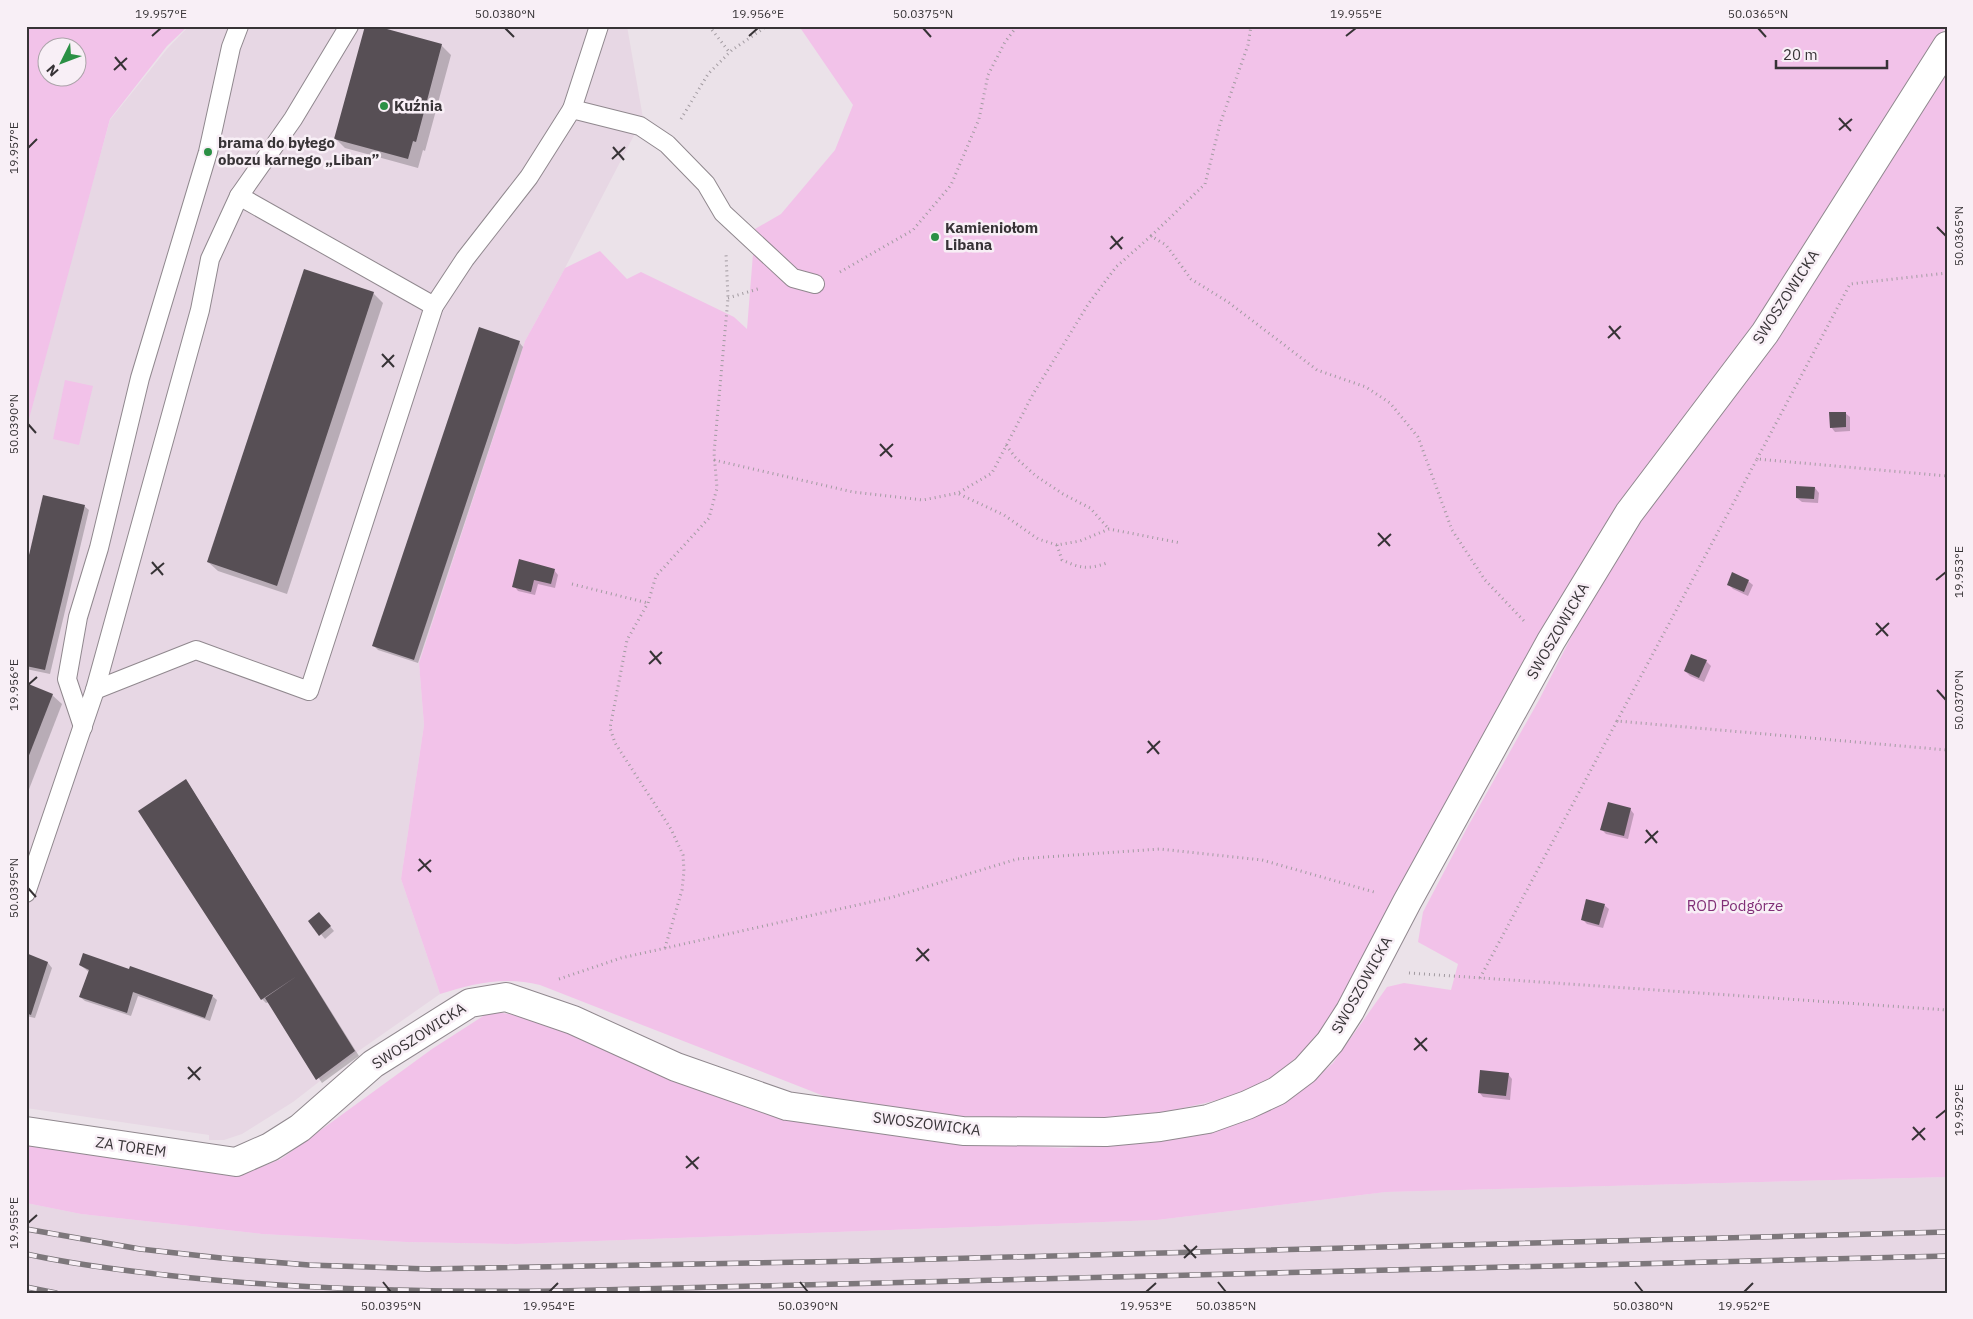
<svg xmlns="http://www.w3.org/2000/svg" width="1973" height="1319" font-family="'IBM Plex Sans',sans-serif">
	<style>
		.built { fill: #e7d7e4 }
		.green { fill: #f2c2e9; fill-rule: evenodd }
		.shadow { fill: #0003 }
		.building { fill: #574f55 }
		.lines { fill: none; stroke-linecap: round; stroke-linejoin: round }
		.service-casing { stroke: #90888e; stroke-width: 20 }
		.minor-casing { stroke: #90888e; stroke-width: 30 }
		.path { stroke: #a29ba1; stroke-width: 3; stroke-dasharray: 1 4; stroke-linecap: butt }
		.service { stroke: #fff; stroke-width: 18 }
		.minor { stroke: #fff; stroke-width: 28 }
		.rail-casing { stroke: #7d777b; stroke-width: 5.5 }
		.rail { stroke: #f8eff6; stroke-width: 4; stroke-dasharray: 11; stroke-linecap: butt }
		.ticks { fill: none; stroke: #373336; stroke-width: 2 }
		.poi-dot { fill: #2b9045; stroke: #f8eff6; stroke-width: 2 }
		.labels { text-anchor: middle; stroke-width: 5; stroke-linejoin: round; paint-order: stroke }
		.poi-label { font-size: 15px; font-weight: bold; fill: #373336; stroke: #f8eff6; text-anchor: start }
		.street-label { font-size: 15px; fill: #373336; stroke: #f8eff6 }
		.park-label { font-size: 15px; fill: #812f77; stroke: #f8eff6 }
		.neatline { fill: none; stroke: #373336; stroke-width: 2 }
		.ticks-label { font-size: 12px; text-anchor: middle; fill: #373336 }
	</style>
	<rect width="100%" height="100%" fill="#ebe2e9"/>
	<g class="built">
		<polygon points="189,26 627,26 643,118 565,268 525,341 419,663 424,725 401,879 440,994 360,1050 293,1102 242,1134 224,1140 209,1140 209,1135 26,1108 26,403 76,241 110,120 167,49"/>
		<polygon points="1947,1177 1947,1293 26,1293 26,1203 81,1214 262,1234 406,1242 516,1244 1157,1220 1386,1192"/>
	</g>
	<g class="green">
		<path d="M26 26H188L167 46 110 119 26 430ZM48 48H78V78H48Z"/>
		<path d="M799 26H1946L1870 157 1520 697 1324 1028 1297 1057 1270 1079 1238 1095 1201 1104 1155 1114 1073 1120 956 1116 834 1100 540 985C506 976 473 983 440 994L401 879 424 725 419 663 525 341 565 268 600 251 627 279 641 272 734 317 747 329 755 229 781 214 835 150 853 105Z"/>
		<polygon points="1947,60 1947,1177 1386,1192 1157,1220 516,1244 406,1242 262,1234 81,1214 26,1203 26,1142 157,1166 239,1176 281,1159 432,1049 491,1011 533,1018 796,1121 853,1130 962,1143 1066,1148 1117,1144 1210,1131 1246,1121 1282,1103 1311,1083 1333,1063 1387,987 1404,983 1451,990 1458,964 1418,942 1423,912 1467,828 1539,700 1607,567"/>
		<polygon points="65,380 93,386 79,445 53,439"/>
	</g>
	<g class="shadow">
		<polygon points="441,45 451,55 425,151 423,150 418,168 345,148 335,138"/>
		<polygon points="373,293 383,303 287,594 218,571 208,562"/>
		<polygon points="519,342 523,347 418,663 378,650 374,646"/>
		<polygon points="1845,413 1850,417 1850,431 1835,432 1831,427"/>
		<polygon points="1815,488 1819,493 1818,503 1802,502 1797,498"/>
		<polygon points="84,506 89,510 50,674 26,669 26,573"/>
		<polygon points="554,570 558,575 555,588 538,584 535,595 518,591 514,586"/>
		<polygon points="1748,581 1753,585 1748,596 1733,589 1728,584"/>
		<polygon points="1706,661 1711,666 1704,682 1690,676 1685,671"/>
		<polygon points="26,685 52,695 62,704 26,797"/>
		<polygon points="186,780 359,1056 322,1083 269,1002 266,1003 262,999"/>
		<polygon points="1630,809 1634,814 1628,839 1606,834 1602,830"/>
		<polygon points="1604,905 1609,909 1603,928 1587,924 1582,919"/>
		<polygon points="323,918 334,931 325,939 310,921"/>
		<polygon points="26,955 48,963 52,968 35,1018 26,1016"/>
		<polygon points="80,965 212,996 217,1000 210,1021 138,996 131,1016 85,1001 80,997 89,972"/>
		<polygon points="1508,1074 1512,1079 1510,1100 1483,1097 1479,1092"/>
	</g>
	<g class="building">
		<polygon points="365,26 376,26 442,44 416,142 413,141 408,159 334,139"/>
		<polygon points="304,269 374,292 277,586 207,562"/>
		<polygon points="479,327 520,341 414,660 372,646"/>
		<polygon points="1829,412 1846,412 1846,427 1830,428"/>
		<polygon points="1796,486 1815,487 1814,499 1796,498"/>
		<polygon points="43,495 85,505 45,670 26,666 26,568"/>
		<polygon points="519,559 555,569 551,584 534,580 531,592 512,587"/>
		<polygon points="1732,572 1749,580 1744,592 1727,585"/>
		<polygon points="1691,654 1707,660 1699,678 1684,671"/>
		<polygon points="26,683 53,694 26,763"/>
		<polygon points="186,779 355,1051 316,1080 265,998 297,976 261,1000 138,811"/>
		<polygon points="1608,802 1631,808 1624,836 1600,830"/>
		<polygon points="1586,899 1605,904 1599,925 1581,920"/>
		<polygon points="319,912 331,926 319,936 308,921"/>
		<polygon points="26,953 48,962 31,1015 26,1013"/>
		<polygon points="83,953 129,969 130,966 213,995 205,1018 133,992 127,1013 79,997 89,970 79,965"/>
		<polygon points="1480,1070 1509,1073 1506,1096 1478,1093"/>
	</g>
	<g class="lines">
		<g class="service-casing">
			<g id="service">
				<polyline points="572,109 599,26"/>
				<polyline points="239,196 434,306"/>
				<polyline points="95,690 196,650 309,691 434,306 465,259 529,177 572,109 640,126 667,144 706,184 723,213 793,278 815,284"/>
				<polyline points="83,727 67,679 78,617 99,548 140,378 208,152 231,47 239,26"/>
				<polyline points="26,893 95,690 200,310 210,259 239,196 293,119 349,26"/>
			</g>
		</g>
		<g class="minor-casing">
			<polyline id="minor" points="26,1131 236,1162 270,1147 300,1128 373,1064 470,1003 506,997 573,1020 676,1067 787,1106 963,1131 1106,1132 1160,1127 1208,1119 1247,1105 1277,1091 1305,1070 1330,1042 1350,1011 1407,902 1551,641 1629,513 1765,333 1947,46"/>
		</g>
		<g class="path">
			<polyline points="709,26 730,53"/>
			<polyline points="681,119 708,74 732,50 767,26"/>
			<polyline points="1151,236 1205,184 1220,124 1248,45 1251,26"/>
			<polyline points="840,272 913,230 951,185 979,119 988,75 1005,42 1017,26"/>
			<polyline points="728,298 761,288"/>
			<polyline points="1006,445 1015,457 1036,476 1063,494 1090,508 1109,529"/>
			<polyline points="1757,459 1850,284 1947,273"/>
			<polyline points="714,460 853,492 923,500 958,493 992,473 1033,394 1089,303 1116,267 1151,236 1166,245 1191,279 1228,302 1317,370 1366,387 1390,403 1418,437 1452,530 1485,580 1524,621"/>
			<polyline points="959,494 1004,515 1038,539 1057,545 1080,541 1109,529 1181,543"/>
			<path d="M1057 545 1062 560C1080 568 1087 570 1107 563"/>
			<polyline points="572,584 648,603"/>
			<polyline points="1617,721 1757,459 1947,476"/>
			<polyline points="665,948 682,890 684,871 683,855 671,829 615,743 610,728 627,640 648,603 656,576 709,518 717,488 714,453 728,298 726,254"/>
			<polyline points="1409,973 1947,1010"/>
			<polyline points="1480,978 1617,721 1947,750"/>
			<polyline points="559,979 621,958 893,897 1017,859 1160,849 1262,860 1374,892"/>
		</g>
		<use href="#service" class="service"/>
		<use href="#minor" class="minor"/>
		<g class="rail-casing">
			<g id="rail">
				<polyline points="26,1229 140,1249 221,1258 309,1265 428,1269 863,1261 1947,1232"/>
				<path d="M26 1254C72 1264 119 1270 165 1275 296 1290 427 1292 559 1291L1947 1256"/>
				<polyline points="26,1287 56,1293"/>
			</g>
		</g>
		<use href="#rail" class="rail"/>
	</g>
	<path class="ticks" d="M505 28 514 37M923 28 931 37M1758 28 1766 37M152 36 161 28M749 36 758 28M1346 36 1356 28M115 57 126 70M114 70 127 58M1839 118 1851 131M1839 130 1852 119M613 147 624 160M28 148 37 139M612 159 625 147M1937 227 1946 236M1111 236 1122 249M1110 249 1123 237M1609 326 1620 339M1608 338 1621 326M382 354 394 367M382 367 394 355M28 424 36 433M880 444 892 457M880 456 893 444M1378 533 1390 546M1378 546 1391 534M152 562 163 575M151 574 164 563M1936 580 1946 572M1876 623 1888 636M1876 635 1889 623M650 651 661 664M649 664 662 652M28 685 37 677M1937 690 1946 700M1148 741 1159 754M1147 753 1160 741M1646 830 1657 843M1645 843 1658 831M419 859 431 872M418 871 431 860M28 888 36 897M917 948 929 961M916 961 929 949M1415 1038 1427 1051M1414 1050 1427 1038M188 1067 200 1080M188 1079 201 1067M1936 1118 1946 1110M1913 1127 1925 1140M1912 1140 1925 1128M686 1156 698 1169M686 1168 699 1157M28 1223 37 1215M1184 1245 1196 1258M1184 1258 1197 1246M383 1282 391 1292M800 1282 808 1292M1218 1282 1226 1292M1635 1282 1643 1292M549 1292 558 1283M1146 1292 1156 1283M1744 1292 1753 1283"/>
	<g class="poi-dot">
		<circle cx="384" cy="106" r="5"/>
		<circle cx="208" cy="152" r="5"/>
		<circle cx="935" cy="237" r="5"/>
	</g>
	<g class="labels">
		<g class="poi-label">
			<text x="394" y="111">Kuźnia</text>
			<text x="218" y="148">brama do byłego<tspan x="218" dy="17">obozu karnego „Liban”</tspan></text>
			<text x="945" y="233">Kamieniołom<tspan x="945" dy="17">Libana</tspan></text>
		</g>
		<g class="street-label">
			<text transform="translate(1786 297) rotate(-57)" y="5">SWOSZOWICKA</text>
			<text transform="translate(1558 631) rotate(-60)" y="5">SWOSZOWICKA</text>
			<text transform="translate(1362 985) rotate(-61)" y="5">SWOSZOWICKA</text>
			<text transform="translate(419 1036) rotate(-33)" y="5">SWOSZOWICKA</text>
			<text transform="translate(927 1124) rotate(7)" y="5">SWOSZOWICKA</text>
			<text transform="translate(131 1147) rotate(8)" y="5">ZA TOREM</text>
		</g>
		<g class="park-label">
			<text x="1735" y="911">ROD Podgórze</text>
		</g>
	</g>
	<rect width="1973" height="1319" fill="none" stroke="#f8eff6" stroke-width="55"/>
	<g transform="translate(62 62) rotate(228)"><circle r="24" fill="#f8eff6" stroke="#aba4a9"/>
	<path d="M0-4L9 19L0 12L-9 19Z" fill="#2b9045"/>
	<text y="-8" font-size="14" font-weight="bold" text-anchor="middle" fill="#373336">N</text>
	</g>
	<path d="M1776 60v8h111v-8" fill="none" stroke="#373336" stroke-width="2.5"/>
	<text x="1783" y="60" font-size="15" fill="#373336" stroke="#f8eff6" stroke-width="4" paint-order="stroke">20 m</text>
	<rect x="28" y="28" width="1918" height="1264" class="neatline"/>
	<g class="ticks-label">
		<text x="161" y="18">19.957°E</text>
		<text x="505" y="18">50.0380°N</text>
		<text x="758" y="18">19.956°E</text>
		<text x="923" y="18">50.0375°N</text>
		<text x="1356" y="18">19.955°E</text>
		<text x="1758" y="18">50.0365°N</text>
		<text transform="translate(14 148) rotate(-90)" y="4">19.957°E</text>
		<text transform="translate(1959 236) rotate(-90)" y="4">50.0365°N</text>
		<text transform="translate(14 424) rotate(-90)" y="4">50.0390°N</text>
		<text transform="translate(1959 572) rotate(-90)" y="4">19.953°E</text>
		<text transform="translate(14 685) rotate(-90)" y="4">19.956°E</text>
		<text transform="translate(1959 700) rotate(-90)" y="4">50.0370°N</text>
		<text transform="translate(14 888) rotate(-90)" y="4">50.0395°N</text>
		<text transform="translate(1959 1110) rotate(-90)" y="4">19.952°E</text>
		<text transform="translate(14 1223) rotate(-90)" y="4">19.955°E</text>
		<text x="391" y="1310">50.0395°N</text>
		<text x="549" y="1310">19.954°E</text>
		<text x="808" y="1310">50.0390°N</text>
		<text x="1146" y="1310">19.953°E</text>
		<text x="1226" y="1310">50.0385°N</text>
		<text x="1643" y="1310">50.0380°N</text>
		<text x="1744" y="1310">19.952°E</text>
	</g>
</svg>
